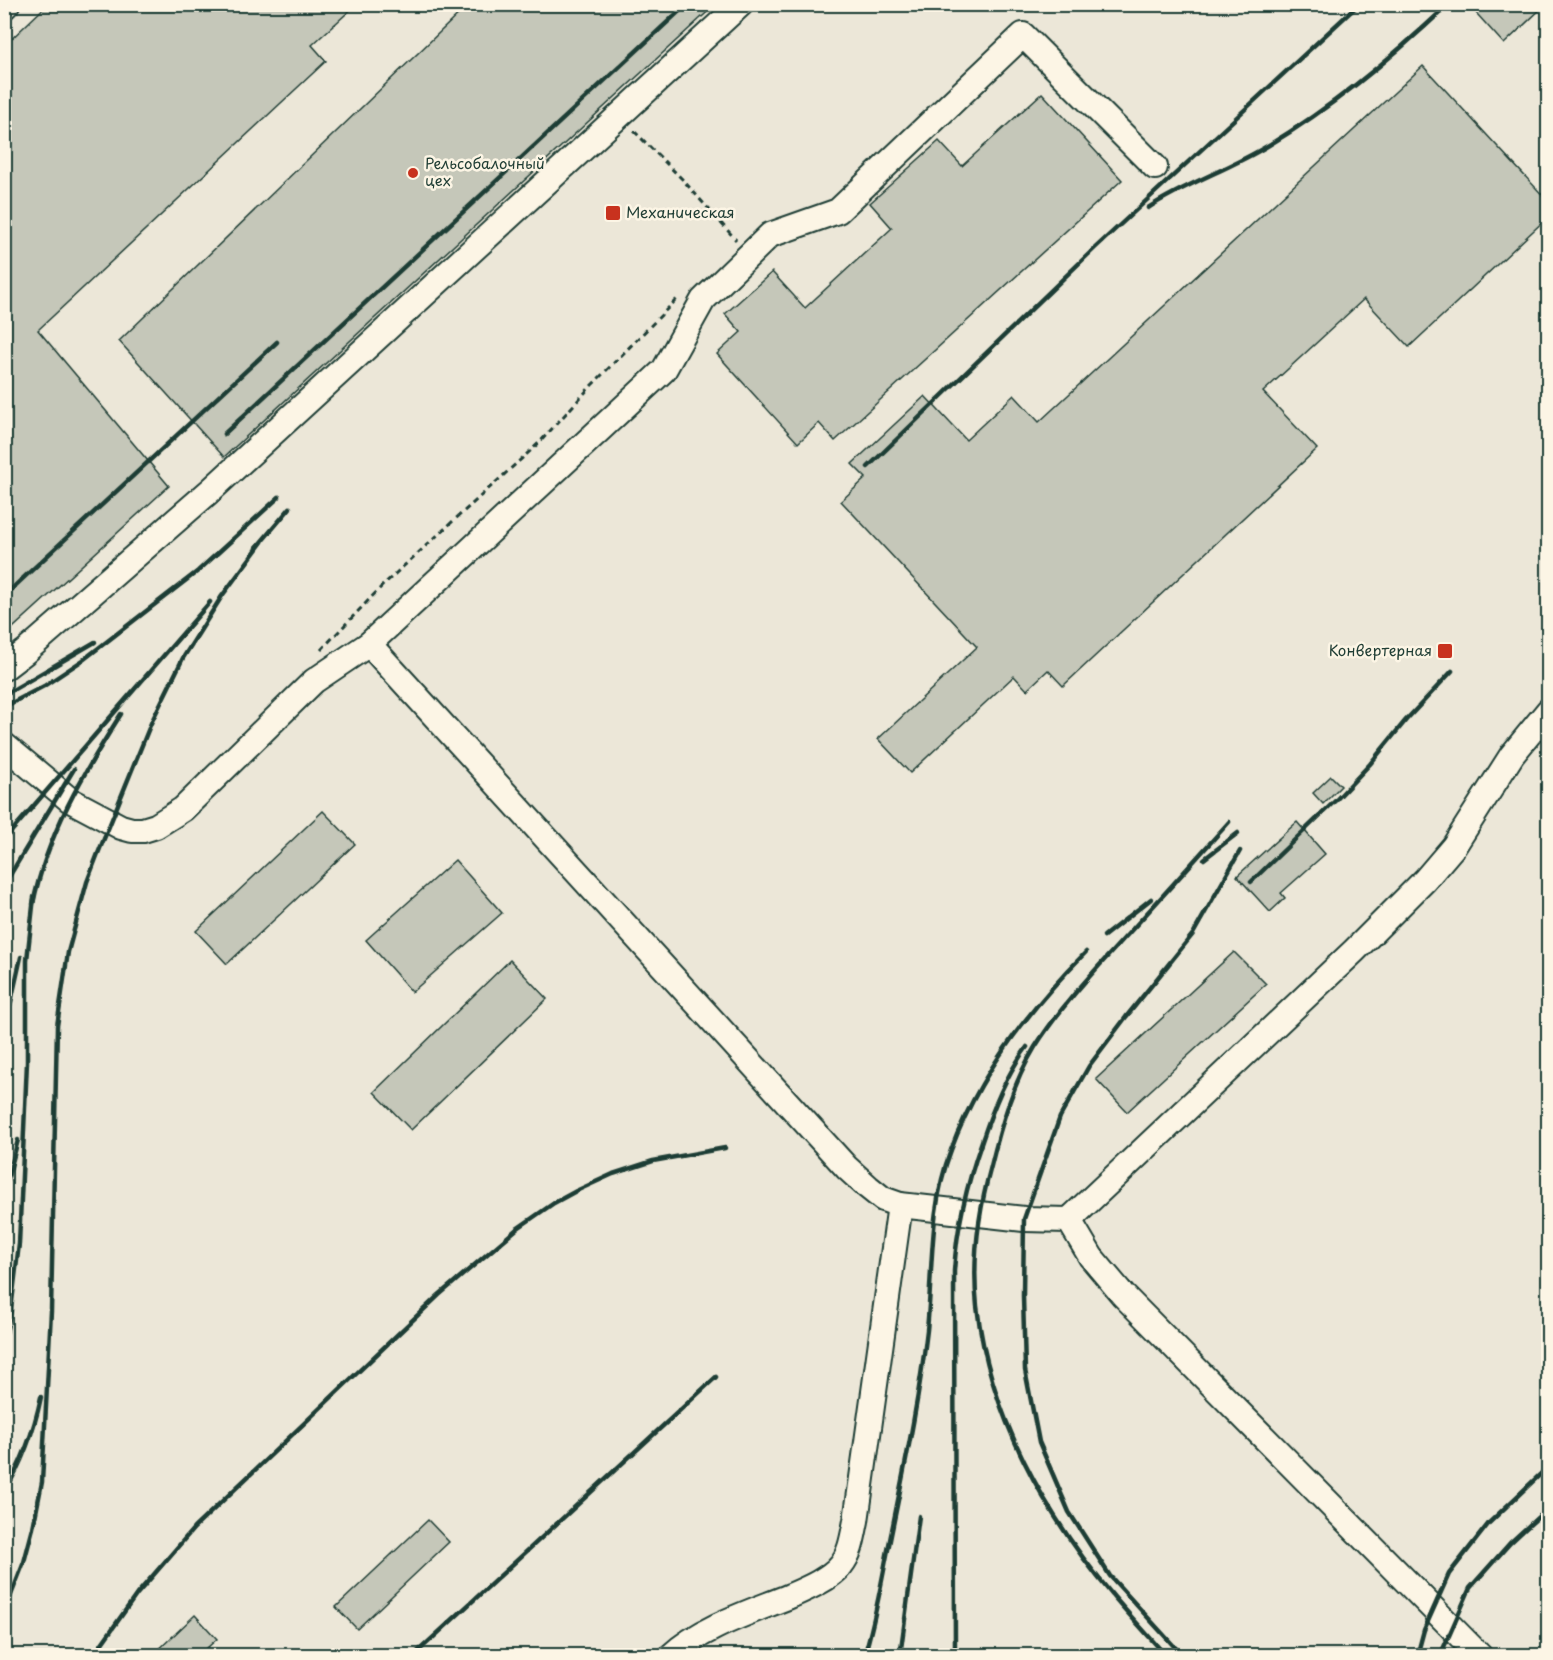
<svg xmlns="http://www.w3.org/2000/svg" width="1553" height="1660" font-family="'Playpen Sans',sans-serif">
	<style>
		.built { fill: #ece7d8 }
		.building { fill: #c5c7b9; stroke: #1f3d34; stroke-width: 1.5 }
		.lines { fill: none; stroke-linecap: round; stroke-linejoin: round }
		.minor-casing { stroke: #1f3d34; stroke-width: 28 }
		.path { stroke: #1f3d34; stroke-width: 3; stroke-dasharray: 6 4.5; stroke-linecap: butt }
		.minor { stroke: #fcf5e5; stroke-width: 24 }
		.rail { stroke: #1f3d34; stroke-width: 4.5 }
		.poi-dot { fill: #c8321e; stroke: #fcf5e5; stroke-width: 2 }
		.labels { text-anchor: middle; stroke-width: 5; stroke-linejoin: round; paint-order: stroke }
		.poi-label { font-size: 15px; fill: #1f3d34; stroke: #fcf5e5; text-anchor: start }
	</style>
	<rect width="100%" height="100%" fill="#fcf5e5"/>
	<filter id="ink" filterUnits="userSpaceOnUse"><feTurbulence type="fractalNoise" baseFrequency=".0167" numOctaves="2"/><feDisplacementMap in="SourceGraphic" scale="12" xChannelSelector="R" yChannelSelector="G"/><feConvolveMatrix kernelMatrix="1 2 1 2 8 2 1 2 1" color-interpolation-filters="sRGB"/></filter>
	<g filter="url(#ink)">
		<rect class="built" x="5" y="5" width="1543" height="1650"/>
		<g class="building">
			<polygon points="48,4 357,4 312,45 326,61 38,330 169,486 4,636 4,46"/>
			<polygon points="469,4 716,4 224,457 119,341"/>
			<polygon points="1468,4 1546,4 1504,44"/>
			<polygon points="1423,66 1548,201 1548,217 1409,347 1364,299 1263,392 1317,449 1063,686 1048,670 1027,690 1014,676 910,773 878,739 977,647 841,501 866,478 852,464 925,396 966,440 1014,395 1039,422"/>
			<polygon points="1042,93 1122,180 835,441 819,423 798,443 717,354 741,332 725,314 772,272 805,308 892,228 870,203 939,141 962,166"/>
			<polygon points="1331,776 1341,786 1323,804 1313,793"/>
			<polygon points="323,811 355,844 227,964 196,931"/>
			<polygon points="1297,822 1325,854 1281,893 1285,898 1270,912 1237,876"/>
			<polygon points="455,860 502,913 412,992 366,940"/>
			<polygon points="1234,952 1266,984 1127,1112 1096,1079"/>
			<polygon points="510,960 547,999 411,1130 374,1092"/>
			<polygon points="428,1520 449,1542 357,1629 336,1607"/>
			<polygon points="195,1615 217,1639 198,1656 152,1656"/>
		</g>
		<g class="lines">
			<g class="minor-casing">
				<g id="minor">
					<polyline points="4,7 7,4"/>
					<polyline points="369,644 847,1168 868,1187 883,1199 900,1205"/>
					<polyline points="4,668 25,652 211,490 741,4"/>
					<polyline points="4,745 70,800 121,827 132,830 143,830 156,826 183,809 314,681 369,644 664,370 703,300 770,235 838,211 1023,35 1155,167"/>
					<polyline points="1069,1220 1091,1257 1123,1295 1480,1656"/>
					<path d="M671 1656C702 1627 751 1612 790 1596 806 1589 830 1579 841 1565 851 1553 853 1535 856 1521L900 1205 1024 1219 1069 1220 1354 951 1425 880 1454 846 1512 755 1548 711"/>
				</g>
			</g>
			<g class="path">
				<polyline points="634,131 683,180 736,240"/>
				<polyline points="321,650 384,584 540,442 592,385 679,297"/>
			</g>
			<use href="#minor" class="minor"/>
			<g class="rail">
				<path d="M1148 208C1186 183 1230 169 1269 145 1334 106 1394 56 1449 4"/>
				<polyline points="224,434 687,4"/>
				<polyline points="868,467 1095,248 1359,4"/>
				<polyline points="257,547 290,508"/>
				<polyline points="4,596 277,342"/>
				<polyline points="4,695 95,642"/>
				<polyline points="4,707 44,686 83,660 198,571 279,497"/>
				<polyline points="4,840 210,602"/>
				<polyline points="1204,859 1238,833"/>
				<polyline points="1251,882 1336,800 1370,764 1406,720 1452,671"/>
				<polyline points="4,885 74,769"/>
				<path d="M33 904C47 834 83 774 121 714"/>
				<polyline points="1104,936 1151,899"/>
				<polyline points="4,1033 21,957"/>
				<polyline points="4,1193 18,1140"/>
				<polyline points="4,1342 11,1310 19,1244 27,1062 27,960 34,897"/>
				<path d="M4 1493C22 1463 34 1431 41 1397"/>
				<polyline points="4,1613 24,1562 33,1528 42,1482 51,1311 57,1026 68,952 87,882 97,856 151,723 183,658 222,596 262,542"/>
				<polyline points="93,1656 137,1594 194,1528 439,1295 518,1228 554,1203 576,1191 613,1174 653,1161 725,1148"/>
				<polyline points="413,1656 716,1377"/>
				<path d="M864 1656C876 1618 882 1578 890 1540 904 1470 919 1401 927 1330 933 1270 929 1207 951 1150 979 1074 1029 1009 1086 952"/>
				<polyline points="900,1656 919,1516"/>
				<path d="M955 1656 954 1271C957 1226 967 1183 982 1141 993 1108 1006 1075 1027 1047"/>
				<path d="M1166 1656C1149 1636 1131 1617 1114 1597 1045 1515 989 1414 977 1306 972 1260 979 1210 991 1166 1001 1125 1013 1083 1035 1047 1061 1006 1095 970 1128 934 1162 897 1195 860 1229 822"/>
				<polyline points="1183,1656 1110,1576 1069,1512 1039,1442 1025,1370 1023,1296 1024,1219 1060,1117 1089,1066 1126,1017 1193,934 1240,851"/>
				<polyline points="1417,1656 1424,1630 1449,1574 1489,1523 1548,1467"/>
				<polyline points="1440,1656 1470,1588 1510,1543 1548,1508"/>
			</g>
		</g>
	</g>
	<g class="poi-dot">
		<circle cx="413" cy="173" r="6"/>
		<rect x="605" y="205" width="16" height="16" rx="3"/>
		<rect x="1437" y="643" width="16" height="16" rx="3"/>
	</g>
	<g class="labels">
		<g class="poi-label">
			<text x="425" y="169">Рельсобалочный<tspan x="425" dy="17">цех</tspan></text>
			<text x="626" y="218">Механическая</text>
			<text x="1432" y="656" text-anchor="end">Конвертерная</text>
		</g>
	</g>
	<rect width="1553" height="1660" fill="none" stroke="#fcf5e5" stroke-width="24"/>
	<rect x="12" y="12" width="1529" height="1636" fill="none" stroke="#1f3d34" stroke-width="2" filter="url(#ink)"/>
</svg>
